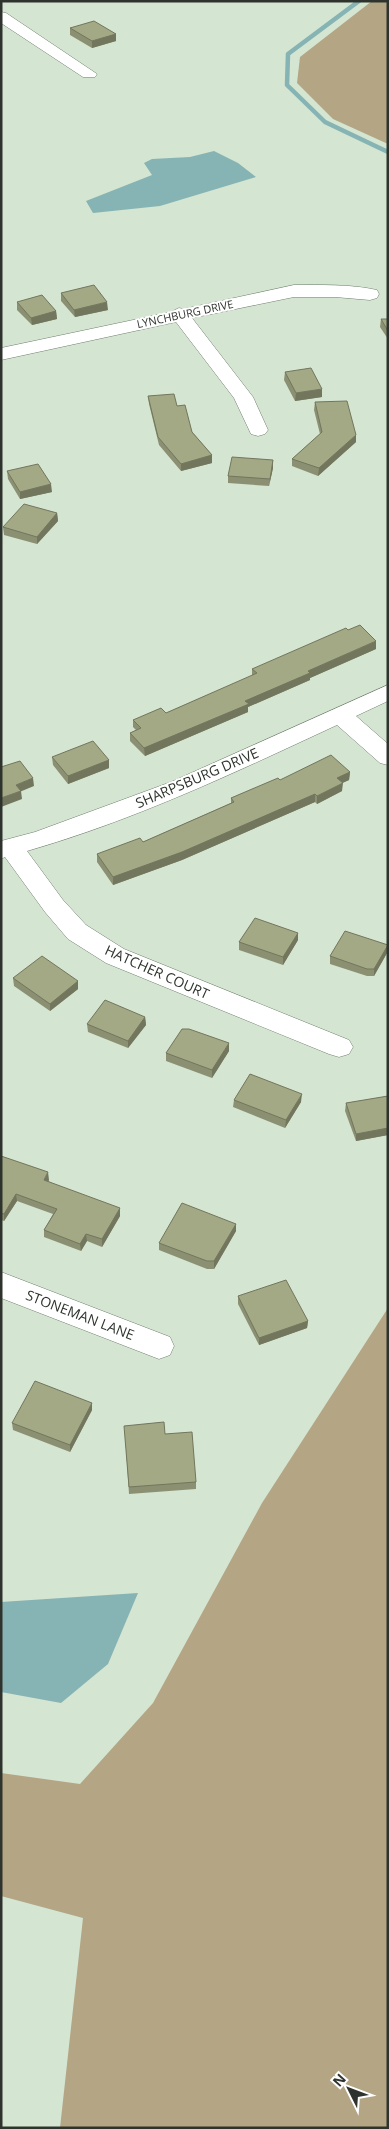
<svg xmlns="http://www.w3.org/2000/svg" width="389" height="2129" font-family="'Open Sans',sans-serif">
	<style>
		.forest { fill: #b4a584 }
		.water { fill: #86b3b3 }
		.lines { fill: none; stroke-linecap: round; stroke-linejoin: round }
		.stream { stroke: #86b3b3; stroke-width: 4.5 }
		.minor-casing { stroke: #707f6e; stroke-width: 1 }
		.minor { fill: #fff; fill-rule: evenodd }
		.wall { fill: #8c9072 }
		.shaded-wall { fill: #72765d }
		.building { fill: #a3a885; stroke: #72765d }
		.labels { text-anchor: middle; stroke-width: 4; stroke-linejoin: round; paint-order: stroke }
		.far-street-label { font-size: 11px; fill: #2e342d; stroke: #fff }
		.street-label { font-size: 14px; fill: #2e342d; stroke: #fff }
	</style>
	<rect width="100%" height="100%" fill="#d4e5d2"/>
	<g class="forest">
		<polygon points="372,1 388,1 388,144 333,119 297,83 300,57"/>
		<polygon points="388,1308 388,2128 60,2128 83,1918 1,1896 1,1773 80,1784 153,1703 262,1503"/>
	</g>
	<g class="water">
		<polygon points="214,151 238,163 256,177 160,206 93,213 86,201 152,175 144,163 152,159 190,157"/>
		<polygon points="138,1593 108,1664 61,1703 1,1692 1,1602"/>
	</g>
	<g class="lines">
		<polyline class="stream" points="359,1 288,54 287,85 325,122 388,152"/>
		<g class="minor-casing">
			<g id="minor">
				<polygon points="1,12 6,13 97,74 95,77 83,77 1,23"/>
				<path d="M294 285C321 285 350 284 377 290L379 294 377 298 370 300 335 297H294L192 318 253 397 268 430 265 434 258 436 251 434 234 398 176 322 1 360V348L171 312 179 308 183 309Z"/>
				<path d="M388 685V701L356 716 388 744V765L380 763 337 725C236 772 135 820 27 851L63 900 86 925 124 949 349 1040 353 1047 349 1054 339 1057 329 1054 106 963 68 939 45 912 5 857 1 859V841L35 832 171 782Z"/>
				<polygon points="1,1272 170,1337 174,1346 170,1355 159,1359 1,1298"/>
			</g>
		</g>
		<use href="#minor" class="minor"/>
	</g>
	<g class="wall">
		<polygon points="70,28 116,34 116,41 92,48 70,35"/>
		<polygon points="61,293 108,310 75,317 61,301"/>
		<polygon points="17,302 56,311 57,319 32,325 17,310"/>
		<polygon points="381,319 388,319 388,339 380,327"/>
		<polygon points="285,372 322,397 295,401 284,380"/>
		<polygon points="148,396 177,406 192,432 212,455 212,463 181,471 159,445 149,404"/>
		<polygon points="315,402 356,435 356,442 318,476 292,466 292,459 320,434 314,410"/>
		<polygon points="273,460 273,468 269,486 228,483 228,476"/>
		<polygon points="7,471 52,492 20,499 8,479"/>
		<polygon points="57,513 58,521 37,544 4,535 3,527"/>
		<polygon points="376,649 310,678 310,680 248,707 248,712 145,756 130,741 130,733 136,730 133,727 133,720 166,713 252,676 252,669"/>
		<polygon points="52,757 109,760 109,768 68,784 53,765"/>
		<polygon points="350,772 349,780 342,783 342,791 317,804 315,802 182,860 113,885 97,862 97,854 143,842 231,803 231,798 280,780"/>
		<polygon points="298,933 298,940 283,965 239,950 239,942"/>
		<polygon points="388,945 387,953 374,976 367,976 330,964 330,956"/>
		<polygon points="13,978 78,981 78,989 50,1011 14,986"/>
		<polygon points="145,1017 146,1025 128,1048 88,1032 87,1024"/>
		<polygon points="229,1051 212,1078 166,1061 166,1053"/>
		<polygon points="388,1096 388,1135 356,1141 345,1111 346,1103"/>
		<polygon points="234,1100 301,1102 285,1128 233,1107"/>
		<polygon points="1,1156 49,1180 48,1181 120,1216 102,1247 87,1241 81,1251 44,1237 44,1230 53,1214 17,1201 4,1221 1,1220"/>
		<polygon points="236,1224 236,1231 214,1269 207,1269 159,1250 159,1243"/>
		<polygon points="238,1296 308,1321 307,1328 259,1345 238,1304"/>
		<polygon points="92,1403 92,1410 70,1452 13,1430 12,1423"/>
		<polygon points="125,1433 165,1434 196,1482 196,1489 129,1494"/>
	</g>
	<g class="shaded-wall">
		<polygon points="116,34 116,41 92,48 92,41"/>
		<polygon points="107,302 108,310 75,317 74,310"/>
		<polygon points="56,311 57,319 32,325 31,318"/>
		<polygon points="322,389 322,397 295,401 296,393"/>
		<polygon points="356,435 356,442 318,476 319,468"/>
		<polygon points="212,455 212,463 181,471 181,464"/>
		<polygon points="273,460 273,468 269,486 270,479"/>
		<polygon points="51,484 52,492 20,499 20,492"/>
		<polygon points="57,513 58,521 37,544 37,537"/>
		<polygon points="376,641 376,649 310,678 310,680 248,707 248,712 145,756 144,748 308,671"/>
		<polygon points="109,760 109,768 68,784 68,776"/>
		<polygon points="350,772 349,780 336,786 337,778"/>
		<polygon points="33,778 34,786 17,793 16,785"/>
		<polygon points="343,783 342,791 317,804 317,796"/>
		<polygon points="21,791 22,799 1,807 1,798"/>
		<polygon points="315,794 315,802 182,860 113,885 113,877"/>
		<polygon points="298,933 298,940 283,965 283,957"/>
		<polygon points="388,945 387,953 374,976 374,969"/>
		<polygon points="78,981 78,989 50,1011 50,1004"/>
		<polygon points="145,1017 146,1025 128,1048 128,1041"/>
		<polygon points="229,1043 229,1051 212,1078 212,1070"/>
		<polygon points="302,1094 301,1102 285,1128 286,1120"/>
		<polygon points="388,1128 388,1135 356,1141 356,1134"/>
		<polygon points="48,1172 49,1180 45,1187 44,1180"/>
		<polygon points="16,1194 17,1201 4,1221 4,1214"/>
		<polygon points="120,1208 120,1216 102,1247 102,1239"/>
		<polygon points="236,1224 236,1231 214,1269 214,1261"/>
		<polygon points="86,1234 87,1241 81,1251 80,1244"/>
		<polygon points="308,1321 307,1328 259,1345 259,1338"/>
		<polygon points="92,1403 92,1410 70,1452 70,1445"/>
	</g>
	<g class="building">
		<polygon points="94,21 116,34 92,41 70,28"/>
		<polygon points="94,285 107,302 74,310 61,293"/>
		<polygon points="42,295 56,311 31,318 17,302"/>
		<polygon points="381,319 388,319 388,331"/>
		<polygon points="311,368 322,389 296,393 285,372"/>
		<polygon points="174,394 177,406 185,405 192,432 212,455 181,464 158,437 148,396"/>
		<polygon points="347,401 356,435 319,468 292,459 322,432 315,402"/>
		<polygon points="232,457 273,460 270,479 228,476"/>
		<polygon points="38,464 51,484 20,492 7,471"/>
		<polygon points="24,504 57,513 37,537 3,527"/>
		<polygon points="360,625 376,641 308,671 310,673 245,701 249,704 144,748 130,733 141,728 133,720 161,708 166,713 257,673 252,669 346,628 348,630"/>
		<polygon points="93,741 109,760 68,776 52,757"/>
		<polygon points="331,755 350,772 337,778 343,783 317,796 315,794 182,852 113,877 97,854 140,838 143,842 234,802 231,798 278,778 280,780"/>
		<polygon points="20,761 33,778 16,785 21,791 1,798 1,767"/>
		<polygon points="255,918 298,933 283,957 239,942"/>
		<polygon points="345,931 388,945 374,969 367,969 330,956"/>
		<polygon points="42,956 78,981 50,1004 13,978"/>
		<polygon points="105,1000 145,1017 128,1041 87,1024"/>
		<polygon points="182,1029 189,1029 229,1043 212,1070 166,1053"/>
		<polygon points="250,1074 302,1094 286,1120 234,1100"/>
		<polygon points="388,1096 388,1128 356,1134 346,1103"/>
		<polygon points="1,1156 48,1172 44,1180 120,1208 102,1239 86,1234 80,1244 44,1230 57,1209 16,1194 4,1214 1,1213"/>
		<polygon points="182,1203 236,1224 214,1261 207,1261 159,1243"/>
		<polygon points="286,1280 308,1321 259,1338 238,1296"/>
		<polygon points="35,1381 92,1403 70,1445 12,1423"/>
		<polygon points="164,1422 165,1434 192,1432 196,1482 129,1487 124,1426"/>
	</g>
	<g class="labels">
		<g class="far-street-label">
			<text transform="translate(185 314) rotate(-12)" y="4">LYNCHBURG DRIVE</text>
		</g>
		<g class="street-label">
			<text transform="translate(197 778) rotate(-23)" y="5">SHARPSBURG DRIVE</text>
			<text transform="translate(157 972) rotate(24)" y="5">HATCHER COURT</text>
			<text transform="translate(80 1315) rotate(21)" y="5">STONEMAN LANE</text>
		</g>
	</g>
	<rect width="389" height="2129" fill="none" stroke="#2e342d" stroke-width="5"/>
	<g transform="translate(349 2089) rotate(312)" stroke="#ffffff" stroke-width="4" paint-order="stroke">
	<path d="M0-4L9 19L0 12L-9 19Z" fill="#2e342d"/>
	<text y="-8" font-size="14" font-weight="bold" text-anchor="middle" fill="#2e342d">N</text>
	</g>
</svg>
